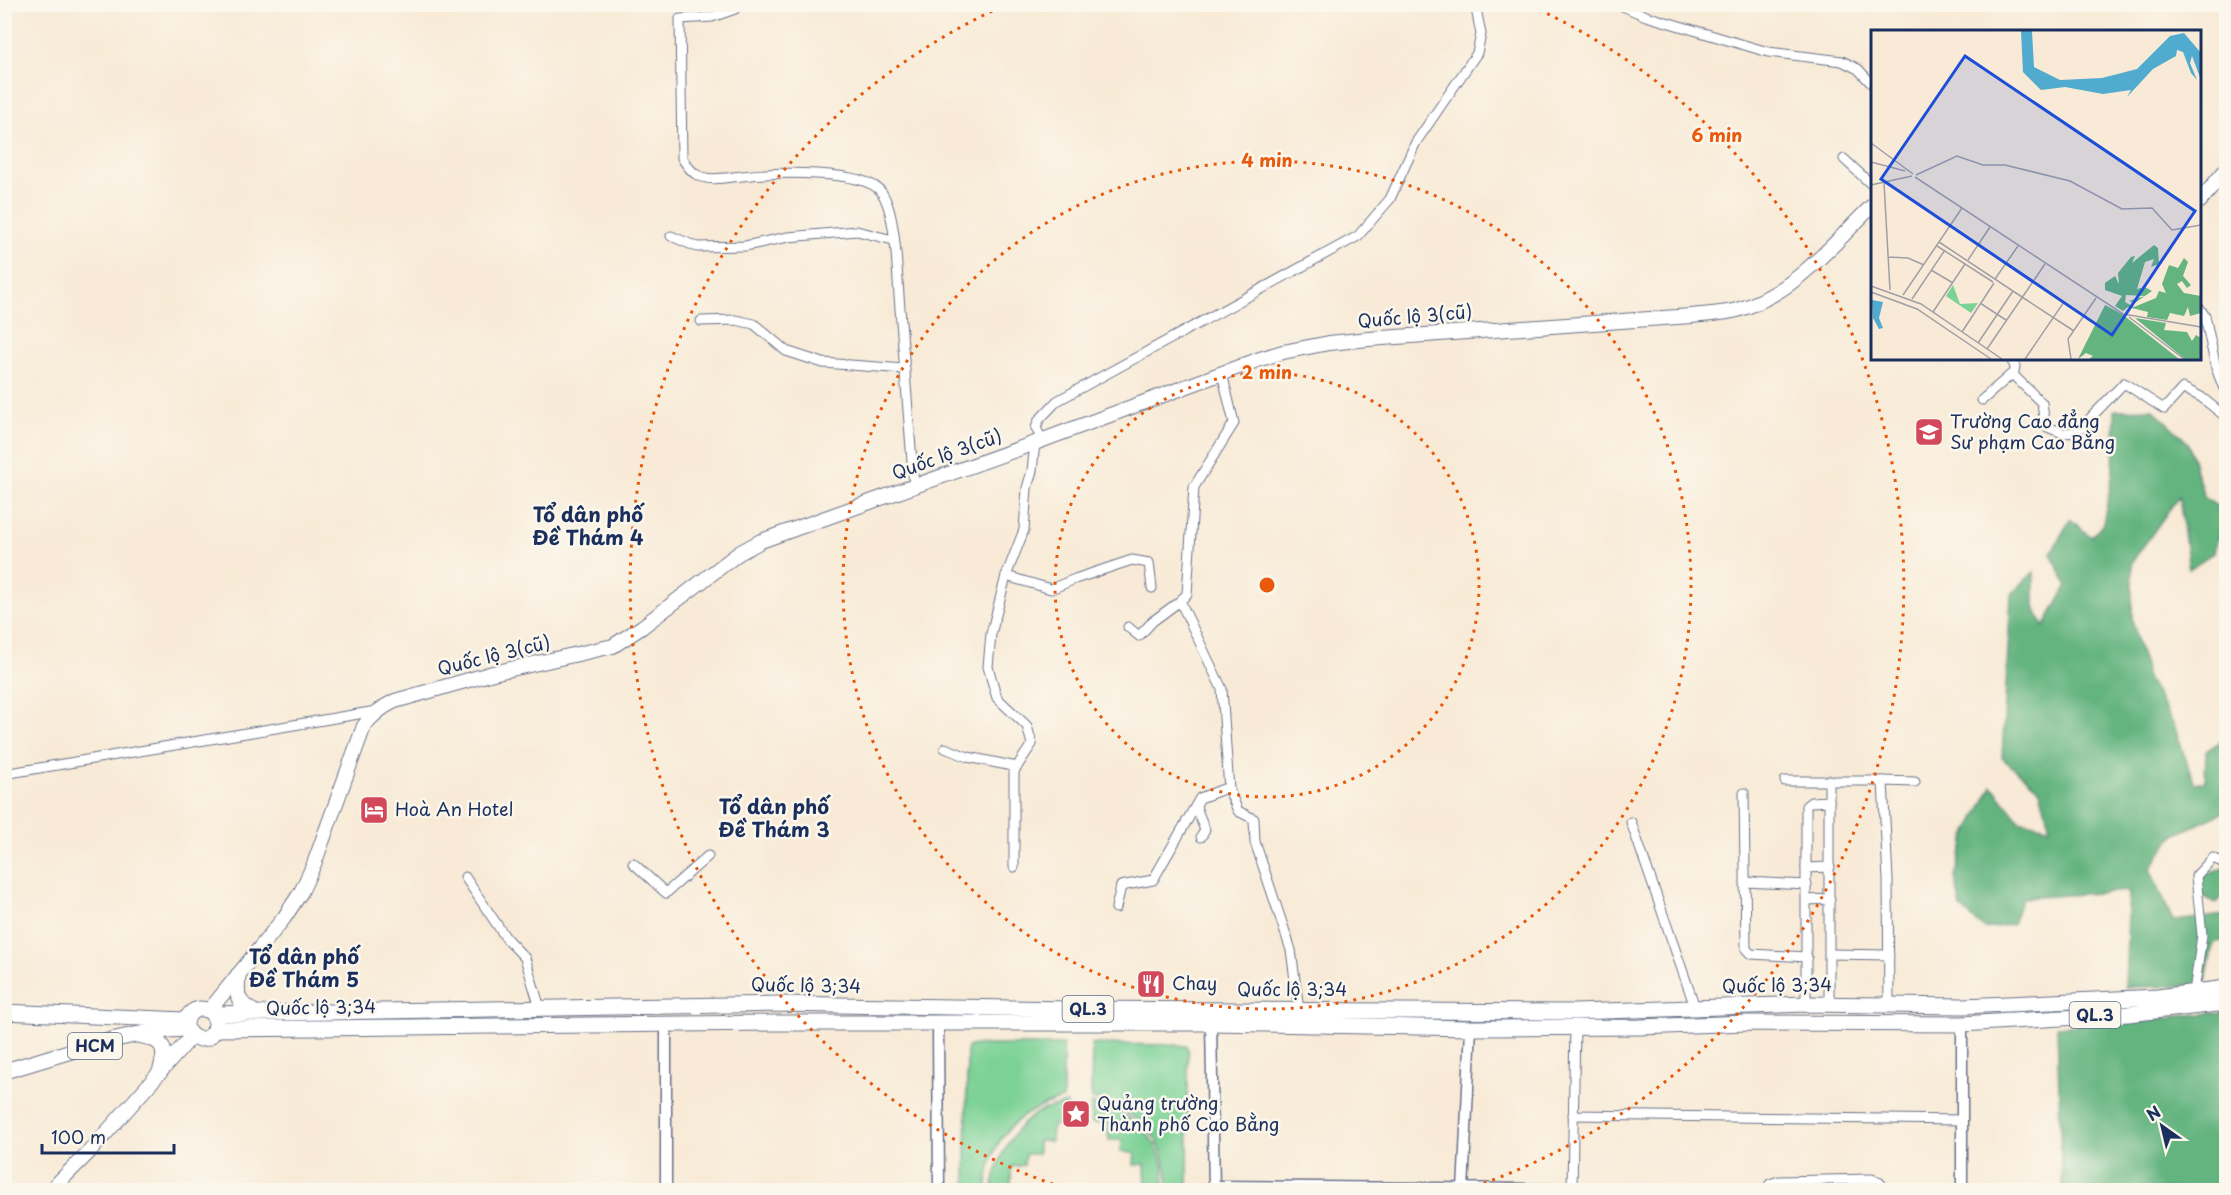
<svg xmlns="http://www.w3.org/2000/svg" width="2231" height="1195" font-family="'Playpen Sans',sans-serif">
	<style>
		.green { fill: #7bd296; stroke: #4b807a; stroke-width: 1.5 }
		.forest { fill: #64b47f; stroke: #40726e; stroke-width: 1.5 }
		.lines { fill: none; stroke-linecap: round; stroke-linejoin: round }
		.minor-casing { stroke: #687088; stroke-width: 11 }
		.tertiary-casing { stroke: #687088; stroke-width: 13 }
		.primary-casing { stroke: #687088; stroke-width: 16 }
		.trunk-casing { stroke: #687088; stroke-width: 17 }
		.minor { stroke: #fff; stroke-width: 9 }
		.tertiary { stroke: #fff; stroke-width: 10 }
		.primary { stroke: #fff; stroke-width: 14 }
		.trunk { stroke: #fff; stroke-width: 15 }
		.ring { fill: none; stroke: #e8590c; stroke-width: 3; stroke-dasharray: 3 6 }
		.labels { text-anchor: middle; stroke-width: 5; stroke-linejoin: round; paint-order: stroke }
		.shield { fill: #fbf7ec; stroke: #5e6b89; stroke-width: 1.5 }
		.shield-label { font-size: 16px; font-weight: bold; fill: #1b2f5e }
		.street-label { font-size: 18px; fill: #1b2f5e; stroke: #fbf7ec }
		.poi-label { font-size: 18px; fill: #1b2f5e; stroke: #fbf7ec; text-anchor: start }
		.neighbourhood-label { font-size: 20px; font-weight: bold; fill: #1b2f5e; stroke: #fbf7ec }
		.inset-road { fill: none; stroke: #a09fa6; stroke-width: 1.5 }
		.view { fill: #1d4ed8; fill-opacity: 0.15; stroke: #1d4ed8; stroke-width: 3 }
		.inset-edge { fill: none; stroke: #1b2f5e; stroke-width: 3 }
		.centre { fill: #e8590c; stroke: #fbf7ec; stroke-width: 3 }
		.ring-label { font-size: 18px; text-anchor: middle; font-weight: bold; fill: #e8590c; stroke: #fbf7ec; stroke-width: 5; stroke-linejoin: round; paint-order: stroke }
	</style>
	<rect width="100%" height="100%" fill="#fbf7ec"/>
	<filter id="ink" filterUnits="userSpaceOnUse"><feTurbulence type="fractalNoise" baseFrequency=".0167" numOctaves="2"/><feDisplacementMap in="SourceGraphic" scale="12" xChannelSelector="R" yChannelSelector="G"/><feConvolveMatrix kernelMatrix="1 2 1 2 8 2 1 2 1" color-interpolation-filters="sRGB"/></filter>
	<filter id="wash" filterUnits="userSpaceOnUse"><feTurbulence type="fractalNoise" baseFrequency=".008" numOctaves="4" result="noise"/><feDisplacementMap in="SourceGraphic" scale="24" xChannelSelector="R" yChannelSelector="G"/><feGaussianBlur stdDeviation="1.35" result="paint"/><feColorMatrix in="noise" values="0 0 0 0 0 0 0 0 0 0 0 0 0 0 0 0 0 1.4 0 .05"/><feComposite in="paint" operator="in"/></filter>
	<g filter="url(#wash)">
		<rect width="100%" height="100%" fill="#f8ead6"/>
		<g class="green">
			<path d="M1092 1044 1177 1045 1186 1046 1188 1049V1186H1168C1166 1133 1138 1112 1091 1098Z"/>
			<path d="M978 1045H1063V1099C1016 1112 990 1137 987 1188L966 1190 967 1049 969 1046Z"/>
			<path d="M1067 1104 1068 1124 1052 1125 1051 1141H1038V1154H1025L1024 1165 1011 1167V1187L992 1189C998 1159 1011 1127 1040 1111 1048 1107 1059 1106 1067 1104Z"/>
			<path d="M1091 1104C1122 1106 1153 1131 1162 1161 1165 1168 1163 1178 1164 1185L1146 1186 1145 1164 1134 1165 1135 1153 1121 1152 1122 1140H1109L1107 1124 1092 1123Z"/>
		</g>
		<g class="forest">
			<polygon points="2153,409 2188,443 2204,497 2225,512 2214,552 2189,569 2179,496 2132,562 2132,620 2147,678 2174,725 2194,783 2205,781 2206,751 2226,738 2226,811 2173,836 2150,869 2173,921 2226,915 2226,940 2213,943 2205,986 2125,987 2129,891 2022,898 2013,924 1985,929 1961,908 1955,877 1966,836 1992,786 2019,820 2050,828 2040,790 2002,758 2011,594 2034,572 2034,606 2044,627 2067,585 2051,554 2070,519 2091,537 2103,524 2113,472 2115,410"/>
			<polygon points="2226,867 2226,895 2215,903 2197,892 2203,876"/>
			<polygon points="2212,1013 2226,1014 2226,1190 2062,1190 2057,1027"/>
		</g>
	</g>
	<g filter="url(#ink)">
		<g class="lines">
			<g class="minor-casing">
				<g id="minor">
					<path d="M737 4 735 9 712 17 680 19 682 158C686 164 690 171 697 175 710 182 728 177 742 176 770 173 866 168 882 193 896 214 897 270 899 296 904 359 909 423 914 487"/>
					<polyline points="1618,4 1646,16 1768,52 1842,61 1858,69 1872,84"/>
					<polyline points="1844,159 1872,185"/>
					<polyline points="671,236 697,247 745,246 788,237 857,231 893,240"/>
					<polyline points="2200,309 2205,316 2216,368 2226,394"/>
					<polyline points="701,321 736,320 754,324 786,351 823,363 905,369"/>
					<polyline points="1222,373 1234,423 1194,487 1187,594 1180,601 1222,689 1229,790 1238,811 1254,819 1255,842 1291,950 1299,1010"/>
					<polyline points="2012,374 2042,403 2045,426 2063,433 2077,432 2124,383 2164,409 2183,388 2201,397 2226,417"/>
					<polyline points="1982,400 2014,372 2015,366 2010,358"/>
					<polyline points="1042,440 1036,428 1039,420 1057,401 1358,236 1390,199 1416,142 1477,53 1481,34 1475,4"/>
					<polyline points="1035,443 1032,471 1027,488 1024,530 1006,576 1051,589 1075,579 1132,560 1149,563 1152,588"/>
					<polyline points="1006,576 991,634 988,667 997,698 1027,726 1032,744 1014,771 1014,867"/>
					<polyline points="1128,627 1139,636 1153,621 1180,601"/>
					<polyline points="945,748 968,757 1017,767"/>
					<polyline points="4,774 376,711"/>
					<polyline points="1785,781 1883,781 1888,880 1889,1006"/>
					<polyline points="1883,781 1915,782"/>
					<polyline points="1744,793 1746,949 1751,954 1807,957"/>
					<polyline points="1829,801 1829,1004"/>
					<polyline points="1196,807 1205,830 1201,837"/>
					<polyline points="1631,822 1695,1007"/>
					<polyline points="633,863 666,893 708,856"/>
					<polyline points="1806,868 1830,867"/>
					<polyline points="465,877 506,938 525,958 540,1008"/>
					<polyline points="1745,882 1807,885"/>
					<polyline points="1807,900 1830,899"/>
					<polyline points="1116,908 1121,886 1153,880 1200,798 1229,787"/>
					<polyline points="1830,954 1889,955"/>
					<polyline points="2194,992 2202,935 2196,876 2213,858 2226,864"/>
					<polyline points="1806,1004 1806,806 1811,802 1829,801 1829,780"/>
					<polyline points="1573,1115 1962,1120"/>
					<polyline points="1572,1190 1575,1027"/>
					<polyline points="1766,1190 1770,1184 1779,1181 1872,1179 1880,1183 1885,1190"/>
				</g>
			</g>
			<g class="tertiary-casing">
				<g id="tertiary">
					<polyline points="938,1023 939,1190"/>
					<polyline points="1211,1023 1214,1190"/>
					<polyline points="1215,1186 1629,1190"/>
					<polyline points="666,1190 666,1024"/>
					<polyline points="1463,1190 1471,1028"/>
					<polyline points="1962,1190 1962,1024"/>
				</g>
			</g>
			<g class="primary-casing">
				<g id="primary">
					<polyline points="2200,201 2226,170"/>
					<path d="M209 1011 284 918 301 892 314 864 364 726C373 714 382 707 395 701L493 673 613 646 642 627 739 553 761 541 1035 443 1260 359 1283 352 1329 343 1369 339 1691 316C1706 314 1723 314 1737 310 1792 295 1833 244 1872 206"/>
					<polyline points="51,1190 90,1151 192,1036"/>
				</g>
			</g>
			<g class="trunk-casing">
				<g id="trunk">
					<path d="M238 975C236 994 236 1004 256 1013"/>
					<circle cx="201" cy="1024" r="15"/>
					<polyline points="4,1012 184,1020"/>
					<polyline points="212,1014 779,1004 1070,1009 1575,1012 1806,1004 1963,1006 2158,997 2226,988"/>
					<polyline points="215,1029 775,1023 1211,1023 1471,1028 1640,1027 1746,1023 1962,1024 2128,1014 2226,1003"/>
					<path d="M138 1035C164 1040 168 1047 160 1072"/>
					<path d="M4 1071C63 1055 126 1030 187 1029"/>
				</g>
			</g>
			<use href="#minor" class="minor"/>
			<use href="#tertiary" class="tertiary"/>
			<use href="#primary" class="primary"/>
			<use href="#trunk" class="trunk"/>
		</g>
	</g>
	<g class="ring">
		<circle cx="1267" cy="585" r="212"/>
		<circle cx="1267" cy="585" r="424"/>
		<path d="M1070 1190A636 636 0 0 1 1003 6M1531 6A636 636 0 0 1 1464 1190"/>
	</g>
	<defs>
		<g id="university-square" transform="scale(1.5)"><rect x="-9" y="-9" width="18" height="18" rx="4" fill="#d1495b" stroke="#fbf7ec"/><path d="M0-5L7-2L0 1L-7-2ZM-4 1L0 2.5L4 1V4Q0 6-4 4Z" fill="#fff"/></g>
		<g id="hotel-square" transform="scale(1.5)"><rect x="-9" y="-9" width="18" height="18" rx="4" fill="#d1495b" stroke="#fbf7ec"/><path d="M-6-4.5h1.5V1H6V5H4.5V3h-9V5H-6ZM-4 0a1.8 1.8 0 1 1 3.6 0ZM.5 0V-2.5h3Q6-2.5 6 0Z" fill="#fff"/></g>
		<g id="restaurant-square" transform="scale(1.5)"><rect x="-9" y="-9" width="18" height="18" rx="4" fill="#d1495b" stroke="#fbf7ec"/><path d="M-5-6h1v4h1v-4h1v4h1v-4h1v5L-1.5 .5V6h-2V.5L-5-1ZM5-6V6H3V1.5H1.5Q1.5-4 5-6Z" fill="#fff"/></g>
		<g id="sight-square" transform="scale(1.5)"><rect x="-9" y="-9" width="18" height="18" rx="4" fill="#d1495b" stroke="#fbf7ec"/><path d="M0-6L1.8-2.2L6-1.7L2.9 1.2L3.7 5.4L0 3.3L-3.7 5.4L-2.9 1.2L-6-1.7L-1.8-2.2Z" fill="#fff"/></g>
	</defs>
	<g fill-rule="evenodd">
		<use href="#university-square" x="1929" y="432"/>
		<use href="#hotel-square" x="374" y="810"/>
		<use href="#restaurant-square" x="1151" y="984"/>
		<use href="#sight-square" x="1076" y="1114"/>
	</g>
	<g class="labels">
		<g class="shield">
			<rect x="1062.5" y="996" width="51" height="26" rx="4.5"/>
			<rect x="2069.5" y="1002" width="51" height="26" rx="4.5"/>
			<rect x="68" y="1033" width="54" height="26" rx="4.5"/>
		</g>
		<g class="shield-label">
			<text x="1088" y="1015">QL.3</text>
			<text x="2095" y="1021">QL.3</text>
			<text x="95" y="1052">HCM</text>
		</g>
		<g class="street-label">
			<text transform="translate(1415 317) rotate(-5)" y="6">Quốc lộ 3(cũ)</text>
			<text transform="translate(947 455) rotate(-20)" y="6">Quốc lộ 3(cũ)</text>
			<text transform="translate(494 656) rotate(-14)" y="6">Quốc lộ 3(cũ)</text>
			<text transform="translate(806 986) rotate(1)" y="6">Quốc lộ 3;34</text>
			<text transform="translate(1777 986) rotate(-1)" y="6">Quốc lộ 3;34</text>
			<text x="1292" y="996">Quốc lộ 3;34</text>
			<text transform="translate(321 1008) rotate(-1)" y="6">Quốc lộ 3;34</text>
		</g>
		<g class="poi-label">
			<text x="1950" y="428">Trường Cao đẳng<tspan x="1950" dy="21">Sư phạm Cao Bằng</tspan></text>
			<text x="395" y="816">Hoà An Hotel</text>
			<text x="1172" y="990">Chay</text>
			<text x="1097" y="1110">Quảng trường<tspan x="1097" dy="21">Thành phố Cao Bằng</tspan></text>
		</g>
		<g class="neighbourhood-label">
			<text x="588" y="522">Tổ dân phố<tspan x="588" dy="23">Đề Thám 4</tspan></text>
			<text x="774" y="814">Tổ dân phố<tspan x="774" dy="23">Đề Thám 3</tspan></text>
			<text x="304" y="964">Tổ dân phố<tspan x="304" dy="23">Đề Thám 5</tspan></text>
		</g>
	</g>
	<g transform="translate(1871 30)">
		<rect width="330" height="330" fill="#f8ead6"/>
		<path d="M82 255 89 274 107 273 100 283 75 266Z" fill="#7bd296"/>
		<path d="M283 215 287 218 288 234 280 237 283 229 274 232 266 259 274 257 281 261 264 273 258 271 274 266 255 265 254 272 263 277 285 268 288 261 295 263 291 254 298 235 307 238 313 228 317 232 312 246 320 255 316 258 311 251 306 254 313 263 330 266V283L319 286 317 277 313 286 299 283 296 290 276 287 277 282 257 277 252 281 244 276 251 266 234 260V253L244 246 248 254 247 243 260 227 264 226 261 233ZM234 275 251 284 308 329H218L222 326 215 323 207 329ZM264 288 295 293 293 300 316 302 321 311 325 305 330 308V329H314Z" fill="#64b47f"/>
		<path d="M150 1H161L163 37 189 50 231 48 266 39 299 6 313 3 330 23V50L321 26 319 33 326 50 320 43 312 22 306 20 305 26 282 39 256 67 260 60 232 64 194 57 170 60 152 42ZM1 270 12 272 8 288 12 298 8 299 2 288Z" fill="#51abcf"/>
		<path class="inset-road" d="M0 113 42 144M0 132 34 141M45 145 86 126 112 135H134L199 151 251 179 281 178 301 200 330 195M44 147 252 284 330 297M13 153 19 260M0 155 41 146M68 212 151 267M66 216 122 252M17 227 37 228 53 235M97 230 119 197M136 233 193 272 154 329M60 240 82 253M124 249 147 216M0 256 50 274 131 329M0 262 46 279 120 329M32 265 91 178M151 267 203 301M41 269 74 220M109 273 135 290M62 282 94 234M258 287 313 329M91 302 123 253M107 313 142 261M116 319 174 234M200 329 197 309 225 268"/>
		<path class="view" d="M94 26 324 181 241 305 10 149Z"/>
		<rect width="330" height="330" class="inset-edge"/>
	</g>
	<circle cx="1267" cy="585" r="9" class="centre"/>
	<g class="ring-label">
		<text x="1717" y="142">6 min</text>
		<text x="1267" y="167">4 min</text>
		<text x="1267" y="379">2 min</text>
	</g>
	<rect width="2231" height="1195" fill="none" stroke="#fbf7ec" stroke-width="24"/>
	<g transform="translate(2162 1126) rotate(326)" stroke="#fbf7ec" stroke-width="4.5" paint-order="stroke">
	<path d="M0-4.5L10 22L0 15L-10 22Z" fill="#1b2f5e"/>
	<text y="-9" font-size="16" font-weight="bold" text-anchor="middle" fill="#1b2f5e">N</text>
	</g>
	<path d="M42 1144v9h132v-9" fill="none" stroke="#1b2f5e" stroke-width="3"/>
	<text x="51" y="1144" font-size="18" fill="#1b2f5e" stroke="#fbf7ec" stroke-width="4.5" paint-order="stroke">100 m</text>
</svg>
